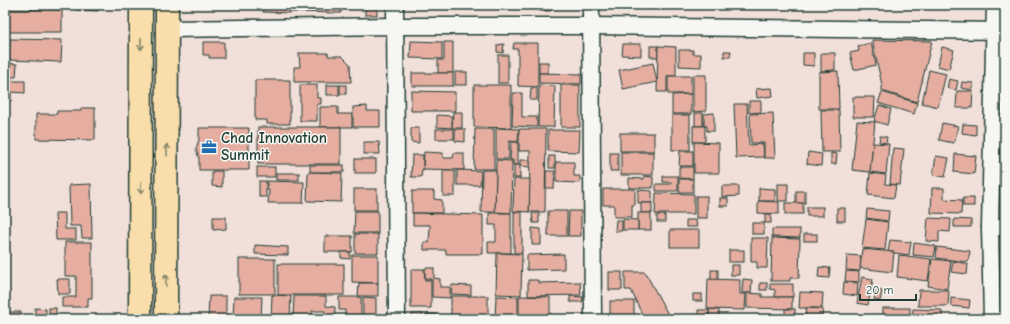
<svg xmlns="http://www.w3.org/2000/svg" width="1010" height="324" font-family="'Comic Neue',sans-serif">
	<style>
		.building { fill: #e6ada1; stroke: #1f3d34 }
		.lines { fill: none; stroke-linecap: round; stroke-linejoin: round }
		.minor-casing { stroke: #1f3d34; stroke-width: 19 }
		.primary-casing { stroke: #1f3d34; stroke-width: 25 }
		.minor { stroke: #f6f6f2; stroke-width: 16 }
		.primary { stroke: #f9deab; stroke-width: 22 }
		.oneway { stroke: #81856a }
		.labels { text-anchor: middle; stroke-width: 3; stroke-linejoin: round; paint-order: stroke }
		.poi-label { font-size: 15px; font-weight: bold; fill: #1f3d34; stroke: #f6f6f2; text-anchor: start }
	</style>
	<rect width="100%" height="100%" fill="#f1e0da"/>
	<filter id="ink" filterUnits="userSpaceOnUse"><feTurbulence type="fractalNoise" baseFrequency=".025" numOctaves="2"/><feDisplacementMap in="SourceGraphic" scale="8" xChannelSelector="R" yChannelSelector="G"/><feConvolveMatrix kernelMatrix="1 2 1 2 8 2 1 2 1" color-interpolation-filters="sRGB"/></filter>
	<g filter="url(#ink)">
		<g class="building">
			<polygon points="76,5 98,5 98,11 76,10"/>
			<polygon points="263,5 290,5 290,13 263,12"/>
			<polygon points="291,5 341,5 341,13 291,12"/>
			<rect x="365" y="5" width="12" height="10"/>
			<rect x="540" y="5" width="10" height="6"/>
			<polygon points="8,9 62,10 62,32 7,32"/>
			<polygon points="10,39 62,40 61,62 9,60"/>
			<polygon points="872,40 932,41 917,102 882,91 882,85"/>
			<polygon points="411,41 442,42 442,59 410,58"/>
			<polygon points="203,42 224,42 224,58 209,58 209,55 203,55"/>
			<polygon points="444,42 453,42 453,73 438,73 438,60 444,60"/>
			<polygon points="514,43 538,43 538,87 518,86 518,49 513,49"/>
			<polygon points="871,43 876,65 854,70 850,53 859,51 858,46"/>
			<polygon points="504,44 503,53 497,52 497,45"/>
			<polygon points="623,44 641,44 641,56 622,55"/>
			<rect x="650" y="46" width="8" height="11"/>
			<polygon points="658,46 676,47 676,76 667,76 667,92 657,92"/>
			<polygon points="942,47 954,50 949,69 938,66"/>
			<polygon points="679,50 693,50 693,54 701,54 701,67 679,66"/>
			<rect x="1002" y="50" width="3" height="25"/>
			<polygon points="724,51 731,51 730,57 724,57"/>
			<polygon points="299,53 328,53 328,56 342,56 350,64 351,82 294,82 294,67 300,67"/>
			<polygon points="803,53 814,53 814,66 803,65"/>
			<polygon points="821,53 835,53 835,70 821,71"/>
			<rect x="498" y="55" width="10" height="28"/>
			<rect x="539" y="62" width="9" height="11"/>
			<polygon points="5,63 17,64 16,77 5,77"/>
			<polygon points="653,63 657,82 623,89 619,70"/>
			<polygon points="929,70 946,74 938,107 922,103"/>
			<polygon points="838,71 839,109 819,109 819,72"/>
			<rect x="455" y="72" width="12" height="13"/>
			<rect x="412" y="73" width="41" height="13"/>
			<polygon points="539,73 581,74 581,84 539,83"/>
			<polygon points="693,75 706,75 706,111 693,112"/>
			<rect x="668" y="76" width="23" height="18"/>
			<polygon points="949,79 958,81 956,90 947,88"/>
			<polygon points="255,80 290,80 290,124 267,124 267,120 255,120"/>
			<polygon points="5,81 25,81 25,93 11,92 11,101 5,101"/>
			<polygon points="962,82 973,83 973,90 961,88"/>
			<polygon points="300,85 317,85 317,98 321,98 321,104 317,104 317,121 300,121"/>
			<rect x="327" y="85" width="12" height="10"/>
			<rect x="340" y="85" width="6" height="9"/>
			<polygon points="474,85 511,85 511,128 474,127"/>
			<polygon points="539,85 555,86 554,127 538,127"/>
			<rect x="561" y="85" width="19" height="42"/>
			<polygon points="531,88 537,88 537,100 530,100"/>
			<polygon points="772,88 773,96 757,98 756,89"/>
			<polygon points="411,91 455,92 455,111 411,111"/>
			<polygon points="957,91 973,91 972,108 956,108"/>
			<polygon points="882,92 917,103 914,114 878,103"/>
			<polygon points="513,93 522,93 522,117 537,117 537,127 512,126"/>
			<polygon points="691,94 691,114 672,114 672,95"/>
			<polygon points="853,97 875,97 874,117 853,117"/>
			<polygon points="749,101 761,101 761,112 749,113"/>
			<polygon points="734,104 747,104 749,145 763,144 764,157 736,158"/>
			<polygon points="879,105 891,109 887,125 874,121"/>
			<polygon points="367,106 367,111 380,111 380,127 353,127 353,107"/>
			<polygon points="320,107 338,107 338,114 352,114 352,127 320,127"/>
			<polygon points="81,108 95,108 95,140 36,139 36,114 57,114 57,111 81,111"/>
			<polygon points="821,110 839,110 840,152 822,152"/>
			<polygon points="453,112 462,112 462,128 452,128"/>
			<rect x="695" y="113" width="8" height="13"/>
			<polygon points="714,113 714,131 707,131 707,126 704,126 704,114"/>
			<polygon points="773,113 775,158 764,158 764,143 751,143 750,114"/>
			<polygon points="437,115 452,116 452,128 437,127"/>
			<rect x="672" y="115" width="18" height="35"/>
			<polygon points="857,121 875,122 870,172 852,170"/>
			<polygon points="942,123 958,126 954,143 939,140"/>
			<polygon points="963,124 976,125 976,135 962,133"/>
			<rect x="693" y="126" width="12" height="16"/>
			<rect x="258" y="127" width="83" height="37"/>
			<polygon points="199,128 249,128 249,170 199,170 199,159 196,149 199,139"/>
			<polygon points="411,128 419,128 419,143 411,142"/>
			<polygon points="496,128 519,129 518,142 509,141 509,159 496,159"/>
			<rect x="436" y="129" width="18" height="10"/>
			<polygon points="455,129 465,129 465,142 455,141"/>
			<polygon points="475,129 494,129 494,169 474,169"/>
			<polygon points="519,129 546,129 545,212 529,212 530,151 519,151"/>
			<polygon points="548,130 580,130 579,152 548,151"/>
			<rect x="620" y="133" width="34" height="18"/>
			<polygon points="880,136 887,137 886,143 879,142"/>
			<polygon points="364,142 379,142 380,154 364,154"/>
			<polygon points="511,142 518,142 518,165 513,165 513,160 510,160"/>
			<polygon points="694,142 719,143 719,173 694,173"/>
			<polygon points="873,143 889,144 886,174 870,172"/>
			<polygon points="893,148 904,149 900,185 890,184"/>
			<polygon points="680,151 693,151 693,166 679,166"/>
			<polygon points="424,152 443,153 443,158 453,158 454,153 464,153 464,170 423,169"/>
			<rect x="621" y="152" width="32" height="23"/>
			<polygon points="808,152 822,154 821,166 807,164"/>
			<rect x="610" y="153" width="8" height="18"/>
			<polygon points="831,153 837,154 836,164 831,164"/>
			<polygon points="955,154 976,156 974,174 954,172"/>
			<polygon points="412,155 423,155 423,170 422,170 421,177 411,177"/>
			<rect x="549" y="156" width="6" height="12"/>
			<polygon points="936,156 949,158 945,177 933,175"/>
			<rect x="355" y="159" width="21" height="14"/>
			<polygon points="496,160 512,161 511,213 495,212"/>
			<polygon points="520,160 530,160 530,167 520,166"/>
			<polygon points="556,162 574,162 574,176 580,176 580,183 556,182"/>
			<rect x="310" y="165" width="34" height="7"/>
			<rect x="514" y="165" width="6" height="13"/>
			<rect x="257" y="167" width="18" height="10"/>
			<polygon points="679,167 693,167 693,179 679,178"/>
			<polygon points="457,170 481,171 480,185 457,185"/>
			<polygon points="482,170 496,170 495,212 481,212"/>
			<polygon points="212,171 222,171 222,187 212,186"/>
			<rect x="443" y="171" width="12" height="25"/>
			<polygon points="546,171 555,171 554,188 546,188"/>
			<polygon points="308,172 342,173 341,202 307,201"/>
			<rect x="276" y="173" width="23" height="7"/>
			<polygon points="870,173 886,175 885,184 896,185 894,198 868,195"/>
			<polygon points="644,176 653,177 653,188 629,188 629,178 644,179"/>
			<polygon points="663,176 678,176 678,191 656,191 656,184 671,184 671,182 663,182"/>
			<polygon points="514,179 530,179 529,212 513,211"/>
			<rect x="679" y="179" width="14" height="13"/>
			<rect x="259" y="181" width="7" height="16"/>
			<polygon points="267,181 304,182 303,203 268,203 269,190 267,190"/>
			<polygon points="91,184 92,238 82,238 81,226 70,226 69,185"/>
			<rect x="778" y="184" width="10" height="17"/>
			<polygon points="722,186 739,186 739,196 722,197"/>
			<polygon points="759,188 775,189 775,201 759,201"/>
			<polygon points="932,188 944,188 944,199 962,200 961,214 931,213"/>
			<rect x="354" y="189" width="23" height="21"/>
			<polygon points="603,189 635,189 635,205 632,205 632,217 614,217 614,205 603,205"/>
			<polygon points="638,190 652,191 652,203 638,203"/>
			<polygon points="412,191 434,191 434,199 442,200 442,213 412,213"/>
			<rect x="796" y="191" width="9" height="12"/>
			<polygon points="656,193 694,194 694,214 655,214"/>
			<rect x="696" y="196" width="11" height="22"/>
			<rect x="720" y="198" width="8" height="8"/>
			<rect x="963" y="198" width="11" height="8"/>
			<polygon points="758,201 779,202 779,214 758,213"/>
			<rect x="1002" y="201" width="3" height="15"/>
			<rect x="641" y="203" width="11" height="10"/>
			<rect x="785" y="203" width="18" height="11"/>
			<rect x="807" y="207" width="16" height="9"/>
			<rect x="837" y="208" width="8" height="13"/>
			<polygon points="867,209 889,211 888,221 866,218"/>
			<polygon points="355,211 378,211 378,233 354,233"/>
			<rect x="548" y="211" width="19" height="25"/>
			<polygon points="569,211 581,211 581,236 568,236"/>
			<rect x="514" y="212" width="8" height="41"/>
			<polygon points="55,213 65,213 65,229 76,229 76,240 56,240"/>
			<polygon points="413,213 483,215 483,254 446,254 446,250 424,250 424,242 429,243 430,225 413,225"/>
			<polygon points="489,213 511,213 511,253 488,253 488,242 496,242 496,225 489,225"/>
			<polygon points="532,213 539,213 539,223 533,223"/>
			<rect x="638" y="213" width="13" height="17"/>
			<rect x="765" y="214" width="6" height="9"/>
			<rect x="657" y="215" width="8" height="7"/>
			<polygon points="213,217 226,217 226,229 213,230"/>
			<polygon points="928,218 951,219 950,232 939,231 939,242 926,241"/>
			<polygon points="623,219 638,220 638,230 623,230"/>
			<polygon points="866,219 888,222 885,250 862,248"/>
			<polygon points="954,219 971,220 971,227 954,227"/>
			<polygon points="616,220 622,220 622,231 615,231"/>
			<polygon points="686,220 696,220 697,227 686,227"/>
			<rect x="752" y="223" width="12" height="11"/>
			<polygon points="532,228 541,229 541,245 532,245"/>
			<polygon points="772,229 800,229 800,238 772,237"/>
			<rect x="670" y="230" width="29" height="17"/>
			<rect x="355" y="234" width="23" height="19"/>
			<rect x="804" y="234" width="13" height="7"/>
			<rect x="325" y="236" width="27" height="16"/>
			<polygon points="751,238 768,238 767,268 757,268 757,262 751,262"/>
			<polygon points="772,238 800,239 799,278 790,278 790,281 771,281"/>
			<polygon points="890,240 911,242 909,255 888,252"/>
			<polygon points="65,242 92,242 92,298 88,298 88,307 62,307 62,297 76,297 76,276 65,276"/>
			<polygon points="914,243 936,246 934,257 913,255"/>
			<polygon points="255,245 288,247 288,255 255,254"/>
			<polygon points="937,247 970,251 968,262 936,258"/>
			<polygon points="862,249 894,252 892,272 860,268"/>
			<rect x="729" y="250" width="15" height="12"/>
			<polygon points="341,252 350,252 350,259 341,258"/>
			<polygon points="497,253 522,254 521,295 496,294"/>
			<polygon points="564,254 564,269 527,270 527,255"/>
			<polygon points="352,255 378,255 378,283 352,282"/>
			<polygon points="847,255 861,256 860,271 846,270"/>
			<polygon points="899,255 931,259 928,281 897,277"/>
			<rect x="239" y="259" width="36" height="35"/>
			<polygon points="932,259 951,261 947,289 928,286"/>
			<polygon points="953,261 968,264 967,274 951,272"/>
			<rect x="278" y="264" width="66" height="31"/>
			<rect x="731" y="265" width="8" height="10"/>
			<polygon points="819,267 830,268 829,278 818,277"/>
			<polygon points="425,268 434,268 434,278 440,279 440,287 450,287 450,298 432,297 432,279 425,279"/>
			<polygon points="411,269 424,269 425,280 431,280 431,308 411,308"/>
			<rect x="711" y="270" width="7" height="10"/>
			<polygon points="846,271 859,272 859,282 845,281"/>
			<rect x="609" y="272" width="13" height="18"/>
			<polygon points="625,272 645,272 670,318 644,319 631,290 625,290"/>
			<polygon points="862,277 873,279 868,305 857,303"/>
			<polygon points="57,279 70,279 70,294 58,294"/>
			<polygon points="708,279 740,280 740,294 746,294 745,310 707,309"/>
			<polygon points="743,279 752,280 751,293 742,293"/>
			<polygon points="528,280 538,280 538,283 580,282 581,295 528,296"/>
			<polygon points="844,282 858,283 857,296 843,294"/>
			<polygon points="359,283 378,283 378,296 358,296"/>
			<rect x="760" y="283" width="7" height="7"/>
			<polygon points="770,284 793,284 793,297 775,297 775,290 770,289"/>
			<polygon points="452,285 471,286 471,295 451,294"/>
			<polygon points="876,290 882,291 880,301 874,300"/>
			<polygon points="919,290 949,290 948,306 918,306"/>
			<polygon points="800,292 823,293 822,308 799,308"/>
			<polygon points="747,293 762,294 762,297 792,297 792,309 747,308"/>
			<rect x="693" y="294" width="9" height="7"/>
			<polygon points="272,295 291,296 290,319 271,319"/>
			<polygon points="209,296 226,296 226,319 208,319"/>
			<polygon points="294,296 326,296 326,306 335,307 335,319 325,319 325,311 312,311 312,319 293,319"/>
			<rect x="451" y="296" width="37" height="22"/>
			<polygon points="496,296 518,297 518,319 495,319"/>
			<polygon points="519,296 550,297 550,317 519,317"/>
			<polygon points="570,296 583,297 582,302 570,302"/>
			<polygon points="234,297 262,297 261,319 233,319"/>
			<polygon points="339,297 361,297 361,315 345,315 345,310 339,310"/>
			<polygon points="363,297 376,298 376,315 363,315"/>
			<polygon points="951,298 970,300 969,308 951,306"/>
			<rect x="610" y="301" width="24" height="18"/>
			<polygon points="35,308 46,309 46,319 35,319"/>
			<rect x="49" y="308" width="7" height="11"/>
			<polygon points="806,308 823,309 822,319 805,319"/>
			<rect x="883" y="308" width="27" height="11"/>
			<polygon points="709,309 719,310 719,319 709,319"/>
			<rect x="785" y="309" width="10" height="10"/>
			<polygon points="913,309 942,310 942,319 912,319"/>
			<polygon points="698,310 709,310 708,319 698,319"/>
			<rect x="5" y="312" width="16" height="7"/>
			<rect x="412" y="314" width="11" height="5"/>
			<rect x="427" y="314" width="9" height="5"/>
			<polygon points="70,315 83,316 83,319 70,319"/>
		</g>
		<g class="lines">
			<g class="minor-casing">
				<g id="minor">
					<polyline points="395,5 397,319"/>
					<polyline points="591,5 593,319"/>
					<polyline points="167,29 395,26 591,26 1005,31"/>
					<polyline points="990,227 1005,227"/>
					<polyline points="992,319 990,227 995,5"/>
				</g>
			</g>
			<g class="primary-casing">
				<g id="primary">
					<polyline points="140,319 141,5"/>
					<polyline points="166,319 167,5"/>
				</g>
			</g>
			<use href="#minor" class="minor"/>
			<use href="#primary" class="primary"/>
		</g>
		<defs><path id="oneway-shaft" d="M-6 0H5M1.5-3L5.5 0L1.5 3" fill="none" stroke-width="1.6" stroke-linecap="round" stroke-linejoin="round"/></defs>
		<g class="oneway">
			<use href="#oneway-shaft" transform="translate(141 44) rotate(90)"/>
			<use href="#oneway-shaft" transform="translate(167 150) rotate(-90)"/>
			<use href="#oneway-shaft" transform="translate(141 188) rotate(90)"/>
			<use href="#oneway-shaft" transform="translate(166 280) rotate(-90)"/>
		</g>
	</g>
	<defs>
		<g id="office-bare" transform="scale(1.2)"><path d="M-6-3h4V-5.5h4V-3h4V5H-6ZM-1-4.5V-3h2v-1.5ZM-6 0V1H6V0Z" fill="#1f6fb2" stroke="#f6f6f2" stroke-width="2.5" paint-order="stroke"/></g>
	</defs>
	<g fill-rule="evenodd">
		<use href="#office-bare" x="209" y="147"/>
	</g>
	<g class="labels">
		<g class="poi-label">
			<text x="221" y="143">Chad Innovation<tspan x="221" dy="17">Summit</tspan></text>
		</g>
	</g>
	<rect width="1010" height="324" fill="none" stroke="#f6f6f2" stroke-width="20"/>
	<rect x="10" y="10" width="990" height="304" fill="none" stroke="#1f3d34" stroke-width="1.5" filter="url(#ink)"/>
	<path d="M860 294v6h56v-6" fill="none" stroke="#1f3d34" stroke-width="2"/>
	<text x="866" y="294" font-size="12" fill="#1f3d34" stroke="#f6f6f2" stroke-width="3" paint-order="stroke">20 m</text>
</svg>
